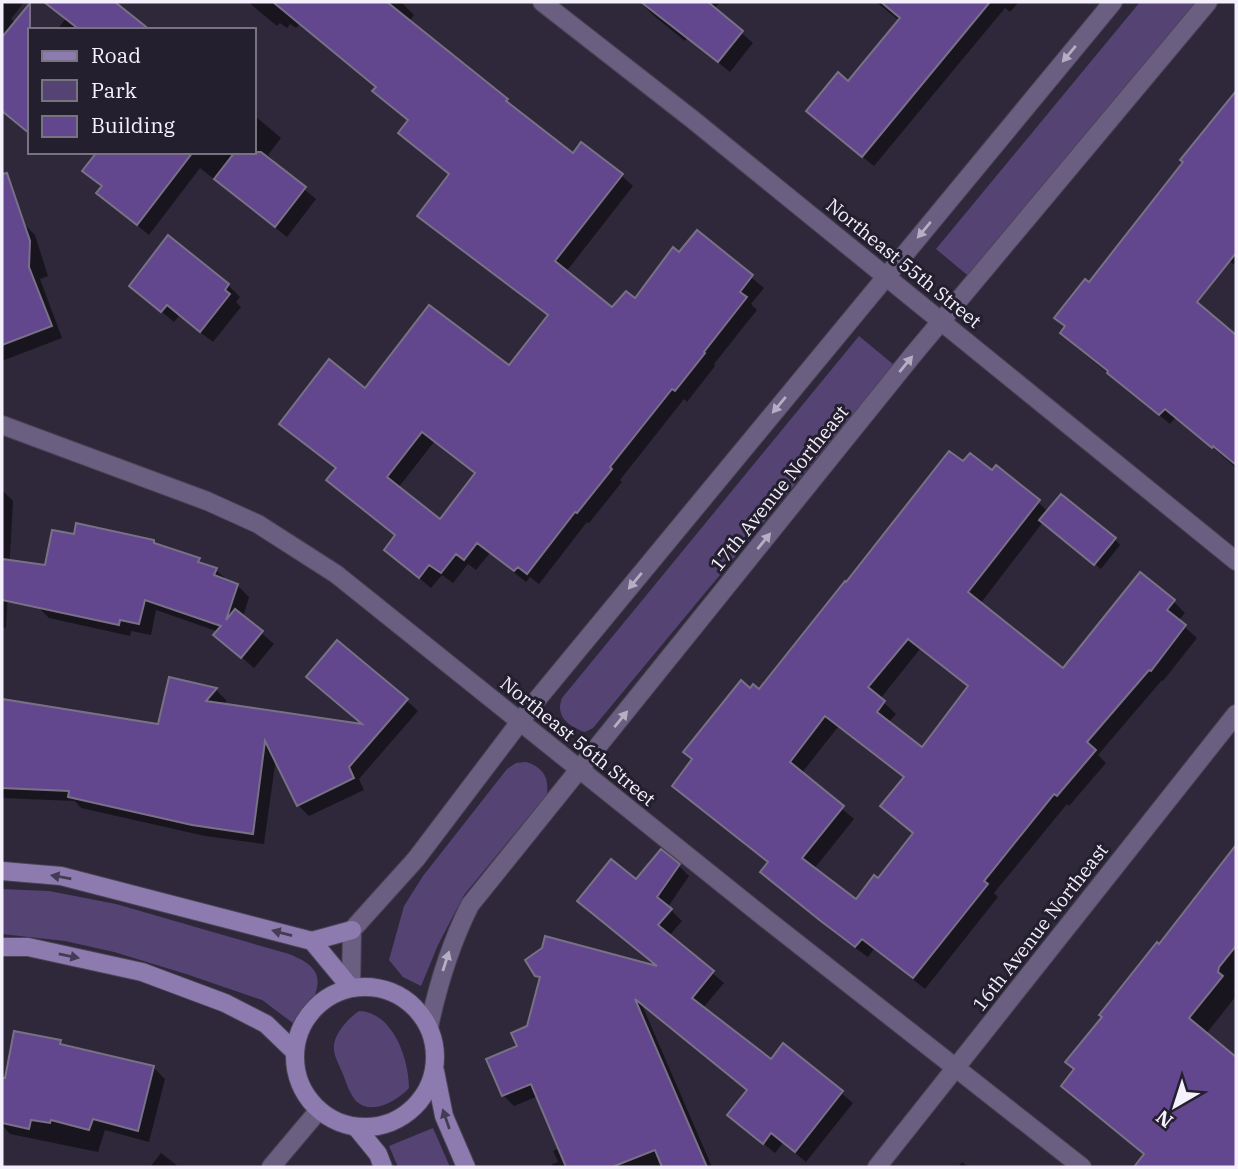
<svg xmlns="http://www.w3.org/2000/svg" width="1238" height="1169" font-family="'IBM Plex Serif',serif">
	<style>
		.green { fill: #554473 }
		.shadow { fill: #0007; fill-rule: evenodd }
		.building { fill: #62468e; stroke: #787186; stroke-width: 2; fill-rule: evenodd }
		.lines { fill: none; stroke-linecap: round; stroke-linejoin: round }
		.street-casing { stroke: #4a4455; stroke-width: 20 }
		.secondary-casing { stroke: #4a4455; stroke-width: 20 }
		.street { stroke: #6a5f80; stroke-width: 18 }
		.secondary { stroke: #8d7baf; stroke-width: 18 }
		.oneway { fill: #b6afc4 }
		.oneway2 { fill: #443b55 }
		.labels { text-anchor: middle; stroke-width: 6; stroke-linejoin: round; paint-order: stroke }
		.street-label { font-size: 19px; fill: #f4f0fc; stroke: #241f2f }
	</style>
	<rect width="100%" height="100%" fill="#2e283a"/>
	<g class="green">
		<polygon points="1140,2 1200,2 972,279 936,249"/>
		<path d="M859 336 894 365 593 728 585 732C568 726 555 716 562 698Z"/>
		<path d="M526 762C543 767 549 777 547 794L464 895 438 945 421 986 403 977 389 960 404 906 423 876 507 769 516 763Z"/>
		<path d="M2 889 49 891 116 904 289 954C333 971 317 990 302 1024L297 1026 262 1000 186 974 114 952 65 941 2 934Z"/>
		<path d="M359 1011C393 1012 409 1059 409 1088 397 1101 372 1116 356 1101 349 1093 346 1081 342 1072 338 1062 331 1052 335 1040 339 1029 349 1018 359 1011Z"/>
		<polygon points="433,1128 450,1167 398,1167 389,1146"/>
	</g>
	<g class="shadow">
		<polygon points="2,2 24,2 11,19 30,34 30,134 2,112"/>
		<polygon points="78,2 112,2 146,30 57,30"/>
		<path d="M248 2H401L414 15 409 22 573 155 621 175 633 186 566 272 613 310 635 301 680 255 697 232 764 288 751 304 757 310 714 364 715 366 687 402 684 399 620 480 622 482 589 523 587 522 539 584 530 577 526 582 490 553 476 570 468 564 453 583 442 575 431 588 386 550 397 536 329 480 337 469 281 423 366 390 509 368 549 317 431 227 419 215 450 175 400 133 409 121 377 88 300 24 296 28 290 24 287 28 280 23 277 26ZM434 442 476 475 440 522 398 488Z"/>
		<polygon points="644,2 720,2 714,9 753,43 730,72 687,38 685,41 653,15 642,4"/>
		<polygon points="876,2 1019,2 1010,12 1005,8 874,166 819,122 848,83 900,21"/>
		<polygon points="1236,93 1236,266 1165,212 1185,163 1182,160"/>
		<polygon points="254,115 281,138 268,155 277,164 276,166 316,199 287,237 200,168 149,235 110,204 98,193 103,187 85,171 100,152 254,152"/>
		<polygon points="23,223 35,235 48,276 40,279 62,338 2,361 2,230"/>
		<polygon points="228,285 240,297 236,302 241,307 213,342 179,316 174,322 131,286"/>
		<polygon points="1056,318 1233,347 1170,424 1076,347 1062,333 1066,328"/>
		<polygon points="1236,397 1236,468 1200,436"/>
		<path d="M963 464 1038 502 1048 512 1115 539 1120 545 1101 569 1043 522 980 604 1063 670 1173 601 1185 613 1178 621 1197 638 1163 681 1162 680 1098 755 1106 763 1069 806 1067 804 994 893 998 897 925 989 874 949 868 957 836 934 762 872 770 863 674 785 750 690 759 691ZM920 649 969 687 922 749 888 723 896 714 880 699ZM838 727 905 778 882 806 914 834 878 881 856 901 814 869 854 819 801 774Z"/>
		<polygon points="2,490 13,501 6,628 2,627"/>
		<polygon points="75,536 153,541 158,546 199,560 205,566 216,570 229,582 237,585 249,597 243,617 274,644 254,668 216,635 219,632 156,610 151,635 131,631 130,636 49,618 37,606"/>
		<polygon points="170,679 216,690 227,701 223,705 365,726 406,700 418,711 359,779 364,790 309,816 298,805 276,758 264,844 205,836 81,808 75,801 2,798 2,703 159,726"/>
		<polygon points="1236,848 1236,984 1234,989 1236,996 1206,1034 1236,1060 1236,1119 1224,1135 1236,1145 1236,1167 1206,1167 1200,1162 1196,1167 1158,1167 1080,1102 1063,1085 1160,946"/>
		<polygon points="678,865 689,876 668,907 682,921 669,936 724,983 703,1008 771,1061 784,1045 853,1103 806,1162 783,1143 775,1153 729,1115 749,1091 642,1005 712,1167 553,1167 552,1164 558,1162 553,1151 560,1148 538,1096 514,1106 503,1095 519,1047 529,1027 541,979 537,975 660,969 579,901"/>
		<polygon points="15,1033 60,1042 65,1047 153,1067 165,1079 149,1142 105,1130 98,1152 10,1134 2,1125 2,1103"/>
		<polygon points="161,1153 179,1167 150,1167"/>
		<polygon points="962,1162 968,1167 958,1167"/>
	</g>
	<g class="building">
		<polygon points="44,2 115,2 150,30 80,30"/>
		<path d="M273 2H387L508 99 506 101 573 153 581 142 623 174 555 261 612 307 626 291 635 298 673 247 679 252 697 230 753 275 740 292 747 297 704 352 705 353 675 391 672 389 610 467 612 469 577 513 575 512 527 574 518 567 514 571 477 543 464 560 456 554 441 573 429 565 419 578 384 550 395 535 326 480 336 468 279 424 329 359 365 388 429 305 509 365 548 315 417 216 449 174 398 133 408 120 372 91 376 87ZM422 432 475 473 440 519 387 477Z"/>
		<polygon points="641,2 708,2 743,31 718,62"/>
		<polygon points="881,2 990,2 862,157 806,111 838,72 848,81 900,18"/>
		<polygon points="30,3 30,134 2,111 2,37"/>
		<polygon points="1236,91 1236,253 1197,302 1236,335 1236,465 1213,446 1212,448 1165,409 1159,415 1107,373 1108,371 1060,333 1065,326 1054,318 1085,279 1089,282 1183,162 1180,160"/>
		<polygon points="97,152 193,152 137,225 96,193 102,186 82,171"/>
		<polygon points="235,152 261,152 306,187 275,227 214,179"/>
		<polygon points="7,173 30,241 29,267 52,326 2,345 2,174"/>
		<polygon points="168,235 229,284 225,290 230,294 200,332 167,305 161,312 129,286"/>
		<path d="M949 451 963 461 970 453 992 470 996 465 1040 500 968 592 1063 668 1140 572 1175 600 1167 610 1186 625 1151 671 1149 670 1087 742 1096 750 1057 796 1054 794 984 881 988 884 913 978 862 939 855 947 822 922 760 872 768 862 672 786 692 759 683 752 741 680 750 688 753 684 759 689 845 581 846 582ZM908 639 968 686 922 747 877 712 885 701 868 687ZM825 716 904 777 880 806 913 833 878 878 874 875 856 899 802 858 844 806 790 762Z"/>
		<polygon points="1061,494 1116,538 1094,565 1039,520"/>
		<polygon points="76,523 154,540 154,543 200,558 198,562 217,568 214,575 238,584 226,620 235,609 263,631 241,658 213,635 221,626 145,600 139,624 120,620 119,625 2,600 2,559 45,565 52,530 74,534"/>
		<polygon points="337,640 408,699 349,767 354,778 297,806 265,741 253,834 192,825 68,797 69,791 2,788 2,699 158,724 169,677 217,688 206,701 362,724 306,677"/>
		<polygon points="1236,845 1236,946 1219,967 1218,972 1223,976 1189,1018 1236,1057 1236,1167 1134,1167 1144,1154 1061,1086 1074,1069 1065,1062 1102,1017 1099,1015 1157,942 1159,944"/>
		<polygon points="661,849 680,864 657,897 672,909 658,925 714,971 692,998 771,1059 783,1043 843,1091 795,1152 771,1133 763,1144 727,1115 747,1090 635,999 707,1167 662,1167 655,1150 612,1167 566,1167 531,1084 502,1096 486,1059 517,1046 511,1033 527,1026 540,977 535,976 525,960 542,948 545,936 657,966 577,901 611,859 636,879"/>
		<polygon points="14,1031 61,1040 60,1044 154,1066 138,1131 93,1119 89,1130 51,1120 50,1123 31,1120 29,1129 2,1123 2,1078 5,1078"/>
	</g>
	<g class="lines">
		<g class="street-casing">
			<g id="street">
				<polyline points="542,2 692,119 1236,561"/>
				<polyline points="2,425 207,501 258,524 336,574 765,918 1082,1167"/>
				<polyline points="351,988 352,930 416,859 535,702 1113,2"/>
				<path d="M429 1027C438 984 450 945 470 905L912 356 1208 2"/>
				<polyline points="271,1167 319,1110"/>
				<polyline points="877,1167 1236,714"/>
			</g>
		</g>
		<g class="secondary-casing">
			<g id="secondary">
				<polyline points="2,871 61,876 312,941 351,988"/>
				<polyline points="312,941 352,930"/>
				<polyline points="2,947 28,947 142,972 225,1003 266,1024 295,1052"/>
				<circle cx="365" cy="1057" r="70"/>
				<polyline points="435,1071 444,1116 466,1167"/>
				<polyline points="356,1127 378,1154 383,1167"/>
			</g>
		</g>
		<use href="#street" class="street"/>
		<use href="#secondary" class="secondary"/>
	</g>
	<defs><path id="oneway-solid" d="M-6-.8H1V-3.2L6.5 0L1 3.2V.8H-6Z" transform="scale(1.75)"/></defs>
	<g class="oneway">
		<use href="#oneway-solid" transform="translate(1069 54) rotate(130)"/>
		<use href="#oneway-solid" transform="translate(924 230) rotate(130)"/>
		<use href="#oneway-solid" transform="translate(906 364) rotate(-51)"/>
		<use href="#oneway-solid" transform="translate(779 405) rotate(130)"/>
		<use href="#oneway-solid" transform="translate(764 541) rotate(-51)"/>
		<use href="#oneway-solid" transform="translate(635 581) rotate(130)"/>
		<use href="#oneway-solid" transform="translate(621 719) rotate(-51)"/>
		<use href="#oneway-solid" transform="translate(446 961) rotate(-72)"/>
	</g>
	<g class="oneway2">
		<use href="#oneway-solid" transform="translate(61 877) rotate(-170)"/>
		<use href="#oneway-solid" transform="translate(282 933) rotate(-165)"/>
		<use href="#oneway-solid" transform="translate(69 956) rotate(12)"/>
		<use href="#oneway-solid" transform="translate(446 1119) rotate(-109)"/>
	</g>
	<g class="labels">
		<g class="street-label">
			<text transform="translate(904 263) rotate(39)" y="7">Northeast 55th Street</text>
			<text transform="translate(779 488) rotate(-51)" y="7">17th Avenue Northeast</text>
			<text transform="translate(578 741) rotate(39)" y="7">Northeast 56th Street</text>
			<text transform="translate(1040 927) rotate(-52)" y="7">16th Avenue Northeast</text>
		</g>
	</g>
	<rect width="1238" height="1169" fill="none" stroke="#f4f0fc" stroke-width="7"/>
	<rect x="28" y="28" width="228" height="126" fill="#241f2f" stroke="#777381" stroke-width="2"/>
	<rect x="42" y="51" width="35" height="10" fill="#8d7baf" stroke="#777381" stroke-width="2"/>
	<text x="91" y="63" font-size="21" fill="#f4f0fc">Road</text>
	<rect x="42" y="80" width="35" height="21" fill="#554473" stroke="#777381" stroke-width="2"/>
	<text x="91" y="98" font-size="21" fill="#f4f0fc">Park</text>
	<rect x="42" y="116" width="35" height="21" fill="#62468e" stroke="#777381" stroke-width="2"/>
	<text x="91" y="133" font-size="21" fill="#f4f0fc">Building</text>
	<g transform="translate(1175 1106) rotate(219)" stroke="#241f2f" stroke-width="5" paint-order="stroke">
	<path d="M0-5L12 26L0 18L-12 26Z" fill="#f4f0fc"/>
	<text y="-10" font-size="19" font-weight="bold" text-anchor="middle" fill="#f4f0fc">N</text>
	</g>
</svg>
